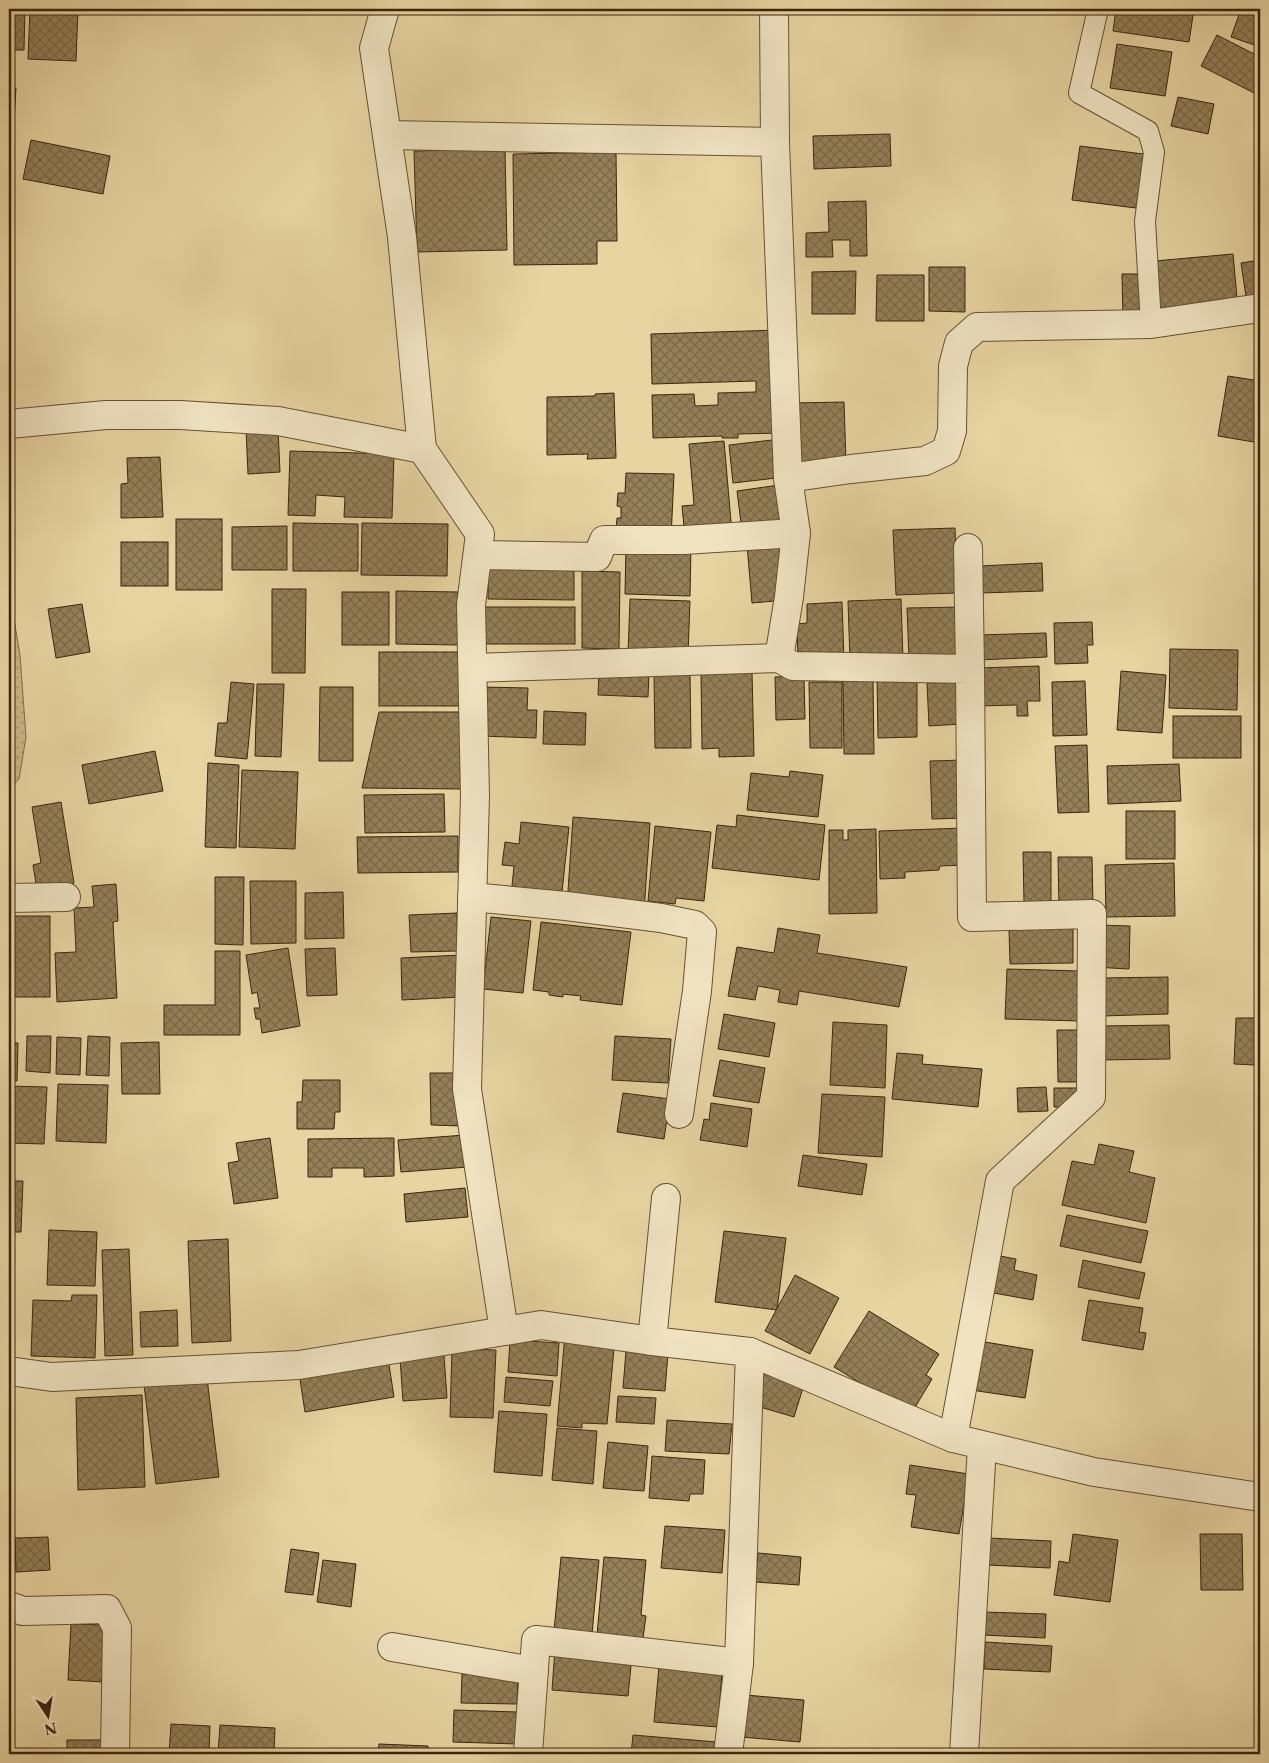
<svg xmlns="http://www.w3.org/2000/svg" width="1269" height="1763" font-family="'Libre Caslon Text',serif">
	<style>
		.park { fill: url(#park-dots); stroke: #826e4a }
		.building { fill: url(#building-cross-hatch); stroke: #3b250c }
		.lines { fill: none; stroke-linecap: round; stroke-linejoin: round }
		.lane-casing { stroke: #665131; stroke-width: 22 }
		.street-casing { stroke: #665131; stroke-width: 30 }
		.lane { stroke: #efe3c2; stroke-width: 20 }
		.street { stroke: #efe3c2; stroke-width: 28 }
	</style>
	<defs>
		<pattern id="park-dots" width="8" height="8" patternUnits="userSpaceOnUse" patternTransform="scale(1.25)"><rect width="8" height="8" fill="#c9b688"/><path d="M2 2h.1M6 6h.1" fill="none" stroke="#a4946e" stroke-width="1.8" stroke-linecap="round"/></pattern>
		<pattern id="building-cross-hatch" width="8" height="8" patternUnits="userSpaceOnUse" patternTransform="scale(1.25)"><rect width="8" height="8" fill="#948059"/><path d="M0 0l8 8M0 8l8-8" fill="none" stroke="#7a6948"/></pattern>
	</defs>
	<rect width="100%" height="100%" fill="#e6d4a1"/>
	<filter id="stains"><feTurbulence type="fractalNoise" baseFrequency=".004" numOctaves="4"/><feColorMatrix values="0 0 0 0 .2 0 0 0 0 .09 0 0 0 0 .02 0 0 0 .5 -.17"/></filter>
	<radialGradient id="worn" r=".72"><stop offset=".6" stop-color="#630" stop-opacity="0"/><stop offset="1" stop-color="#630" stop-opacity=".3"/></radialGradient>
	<polygon class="park" points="9,589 20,655 26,737 19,779 9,790"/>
	<g class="building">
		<polygon points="9,9 25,9 24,50 9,50"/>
		<polygon points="30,9 78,9 76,61 28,59"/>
		<polygon points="1116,9 1194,9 1189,42 1113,31"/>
		<polygon points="1241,9 1260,9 1260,47 1231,37"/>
		<polygon points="1217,35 1260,57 1260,96 1201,66"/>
		<polygon points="1117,44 1172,52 1165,96 1110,88"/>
		<polygon points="9,87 16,88 14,120 9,119"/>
		<polygon points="1178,97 1214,104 1208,134 1171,126"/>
		<polygon points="890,134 891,166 814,169 813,136"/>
		<polygon points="31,140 110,156 103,194 23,179"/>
		<polygon points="1080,146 1151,155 1144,209 1072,200"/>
		<polygon points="505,149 507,250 417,252 414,151"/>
		<polygon points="616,152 617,241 597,241 597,264 514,265 513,154"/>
		<polygon points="866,201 867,256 850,256 850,240 832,240 833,257 806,257 806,233 829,232 828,202"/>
		<polygon points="1233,254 1238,309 1160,316 1155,261"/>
		<polygon points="1260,260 1260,301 1247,303 1241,263"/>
		<polygon points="929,267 965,267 965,312 929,311"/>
		<polygon points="856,271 855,314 812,314 812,272"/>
		<polygon points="1122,274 1144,274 1145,320 1123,320"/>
		<polygon points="877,275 924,275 924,321 876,321"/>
		<polygon points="780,330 783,433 738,434 738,438 722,438 722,436 653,438 652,395 694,394 695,406 718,405 718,393 756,392 756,381 652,384 651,334"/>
		<polygon points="1228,376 1260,381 1260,443 1218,436"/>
		<polygon points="614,393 616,458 587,459 588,454 547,455 547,397 595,396 595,394"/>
		<polygon points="844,402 846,462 794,464 793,403"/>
		<polygon points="278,428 280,472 248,474 246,429"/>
		<polygon points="781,439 785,477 733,483 729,445"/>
		<polygon points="724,441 732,533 685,537 682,506 694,505 689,444"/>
		<polygon points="290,451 394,454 392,518 344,517 345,497 316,495 315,516 288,515"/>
		<polygon points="160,457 163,517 121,518 121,484 128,483 127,458"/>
		<polygon points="626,473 674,474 671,538 616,530 617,518 621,518 621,507 617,506 618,493 625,493"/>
		<polygon points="786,484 791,525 742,531 737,491"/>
		<rect x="176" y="519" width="46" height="71"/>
		<polygon points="293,523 358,524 358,571 293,571"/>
		<polygon points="362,523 448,524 447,576 361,575"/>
		<polygon points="287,526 287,570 232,570 232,527"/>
		<polygon points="955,528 957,593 896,595 893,530"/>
		<rect x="121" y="542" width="47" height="44"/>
		<polygon points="782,542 786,600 752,603 747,545"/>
		<polygon points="626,543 691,545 690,596 625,594"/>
		<polygon points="488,561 574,562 574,600 488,599"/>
		<polygon points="1042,563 1043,591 981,593 980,566"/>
		<polygon points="582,571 620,572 619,649 582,648"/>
		<polygon points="272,589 306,589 305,673 272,673"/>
		<polygon points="396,591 458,592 458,645 396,644"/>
		<rect x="342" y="592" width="47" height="53"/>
		<polygon points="630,599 690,601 688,655 628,653"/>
		<polygon points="901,599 903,659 850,661 848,601"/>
		<polygon points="842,602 844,659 798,660 797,624 807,623 807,604"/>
		<polygon points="82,604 90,652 56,658 48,609"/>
		<rect x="481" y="607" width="94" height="37"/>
		<polygon points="961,607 964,658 909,659 907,608"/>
		<polygon points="1092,622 1093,645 1087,645 1088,663 1055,664 1054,623"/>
		<polygon points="1046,633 1047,657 978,660 978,635"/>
		<polygon points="1170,649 1238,650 1237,710 1169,708"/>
		<rect x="379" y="652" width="80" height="54"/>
		<polygon points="1039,666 1040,701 1027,701 1028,716 1017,716 1017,705 980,706 979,668"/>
		<polygon points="1121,671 1166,675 1162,733 1117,730"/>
		<polygon points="599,672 649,674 648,697 598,695"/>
		<polygon points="752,672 754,756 719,757 719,748 702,749 701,673"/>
		<polygon points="690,673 691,748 655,748 654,674"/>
		<polygon points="804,676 805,719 776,720 775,677"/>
		<polygon points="917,678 917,737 878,738 877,679"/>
		<polygon points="843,680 873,680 874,754 844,754"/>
		<polygon points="1085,681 1087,735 1053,736 1052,682"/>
		<polygon points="231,682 254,684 247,759 215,756 218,723 227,723"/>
		<polygon points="809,682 842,682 842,748 810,748"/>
		<polygon points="959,682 961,724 929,726 927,683"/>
		<polygon points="257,684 284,684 281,757 255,756"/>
		<polygon points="320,687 353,687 353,761 319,761"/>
		<polygon points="482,687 528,688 527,710 537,710 536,738 480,736"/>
		<polygon points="544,711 586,713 585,745 543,744"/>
		<polygon points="379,712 463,712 462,789 362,788"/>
		<rect x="1173" y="716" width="68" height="42"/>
		<polygon points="1087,745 1089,812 1058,813 1055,746"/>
		<polygon points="155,751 163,791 89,804 82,765"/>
		<polygon points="964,760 965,818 932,819 930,761"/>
		<polygon points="208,763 239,765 236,848 205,847"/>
		<polygon points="1179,764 1181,801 1108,804 1107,766"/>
		<polygon points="242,770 298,772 295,849 239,847"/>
		<polygon points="790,771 823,775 818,817 747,810 751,773 789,777"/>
		<polygon points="444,794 445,832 365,833 364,795"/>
		<rect x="1255" y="801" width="5" height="41"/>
		<polygon points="61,802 74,883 37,890 33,865 41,863 32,807"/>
		<rect x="1126" y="811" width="49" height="48"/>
		<polygon points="737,815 825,825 819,880 712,868 717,825 736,827"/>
		<polygon points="573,817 650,823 644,912 567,906"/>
		<polygon points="521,822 569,827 561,901 511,896 514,866 502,865 505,842 519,844"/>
		<polygon points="655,826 711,832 704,901 676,898 675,904 648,901"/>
		<polygon points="964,828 965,865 940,866 939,870 905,872 905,878 880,879 879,831"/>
		<polygon points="876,829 877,913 829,914 829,830 843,830 843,840 848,840 848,830"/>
		<polygon points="458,836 458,872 358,873 357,837"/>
		<polygon points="1023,852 1051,852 1051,902 1024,903"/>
		<polygon points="1058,857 1092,857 1093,906 1059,907"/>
		<polygon points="1174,863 1175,916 1106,917 1105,865"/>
		<polygon points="215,877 244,877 243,945 215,944"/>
		<polygon points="250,881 296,881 296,943 251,944"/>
		<polygon points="116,884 118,921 113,922 117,998 57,1002 55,953 76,952 74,908 94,907 92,886"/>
		<polygon points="343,892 344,938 305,939 305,893"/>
		<polygon points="457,913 458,951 411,952 409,915"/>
		<rect x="9" y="916" width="41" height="81"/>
		<polygon points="491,917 531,921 523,993 483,989"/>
		<polygon points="541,922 631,932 622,1005 580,1000 581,996 563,994 563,997 549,995 549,992 533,990"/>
		<polygon points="1097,925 1130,926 1129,969 1093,967"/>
		<polygon points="778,928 820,935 817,953 907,967 899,1007 799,991 797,1005 778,1002 780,990 758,986 755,1000 728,996 737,947 774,953"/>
		<polygon points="1073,928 1073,963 1010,964 1009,929"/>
		<polygon points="288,948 300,1026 262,1033 260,1019 256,1019 254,1008 260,1008 257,992 252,994 246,955"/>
		<polygon points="335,948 337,995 307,996 305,949"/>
		<polygon points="215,951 240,951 240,1035 164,1035 164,1005 215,1005"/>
		<polygon points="460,955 461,997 402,1000 401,958"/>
		<polygon points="1007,969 1081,971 1080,1021 1005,1019"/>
		<polygon points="1168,977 1168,1014 1102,1016 1101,978"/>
		<polygon points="724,1014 775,1023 769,1057 718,1049"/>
		<polygon points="1236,1018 1256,1018 1255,1065 1234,1064"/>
		<polygon points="833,1022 887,1025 885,1088 830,1085"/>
		<polygon points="1169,1025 1170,1059 1099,1060 1099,1026"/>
		<polygon points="1057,1030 1079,1030 1080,1082 1058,1082"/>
		<polygon points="27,1036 51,1036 50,1073 26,1071"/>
		<polygon points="88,1036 110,1037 109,1076 86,1075"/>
		<polygon points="615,1036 671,1039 668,1083 612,1080"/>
		<polygon points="57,1037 81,1038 80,1075 56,1074"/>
		<polygon points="159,1042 160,1094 122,1094 121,1043"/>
		<polygon points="9,1043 18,1043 17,1081 9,1080"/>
		<polygon points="897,1053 923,1055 922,1064 982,1069 978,1107 892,1099"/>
		<polygon points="720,1060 765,1068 759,1103 713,1096"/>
		<polygon points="430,1073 462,1073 462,1126 431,1125"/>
		<polygon points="303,1080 340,1080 340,1112 335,1112 334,1129 297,1129 297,1102 302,1102"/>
		<polygon points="58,1084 108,1085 106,1143 56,1141"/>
		<polygon points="9,1086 47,1087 44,1144 9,1143"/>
		<polygon points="1046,1087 1048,1111 1018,1112 1017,1088"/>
		<polygon points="1054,1088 1079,1088 1080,1107 1054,1107"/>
		<polygon points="623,1093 670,1099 664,1139 617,1132"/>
		<polygon points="822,1094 885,1097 882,1157 818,1153"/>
		<polygon points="711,1103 752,1109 747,1147 700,1140 704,1119 709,1120"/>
		<polygon points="465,1135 468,1167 401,1172 398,1140"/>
		<polygon points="270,1138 278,1198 234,1204 228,1163 239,1161 236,1143"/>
		<polygon points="394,1138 394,1176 364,1177 364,1168 332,1168 332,1177 308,1177 308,1139"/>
		<polygon points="1099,1144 1134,1151 1129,1172 1155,1178 1146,1223 1062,1205 1072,1161 1094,1165"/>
		<polygon points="803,1155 867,1164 862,1195 798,1186"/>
		<polygon points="1257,1156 1260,1156 1260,1180 1256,1180"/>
		<polygon points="9,1181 23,1181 21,1232 9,1232"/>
		<polygon points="465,1188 468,1217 406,1222 404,1194"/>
		<polygon points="1067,1215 1148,1231 1141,1263 1060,1246"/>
		<polygon points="49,1230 97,1232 95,1286 47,1285"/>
		<polygon points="724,1231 786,1238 777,1310 715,1302"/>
		<polygon points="228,1239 231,1341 192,1343 188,1241"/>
		<polygon points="129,1249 133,1355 105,1356 102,1250"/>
		<polygon points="995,1255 1016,1259 1014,1270 1037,1275 1033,1300 988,1292"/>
		<polygon points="1083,1260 1145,1273 1139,1299 1078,1287"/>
		<polygon points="795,1275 839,1298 810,1354 765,1331"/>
		<polygon points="72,1295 97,1295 95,1358 31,1356 33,1300 71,1301"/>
		<polygon points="1089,1300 1143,1308 1139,1332 1146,1333 1143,1350 1082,1340"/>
		<polygon points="177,1310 178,1346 141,1347 140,1312"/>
		<polygon points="869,1311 939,1354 926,1375 932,1379 911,1414 834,1367"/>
		<polygon points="565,1334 615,1338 607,1424 582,1423 582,1428 557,1426"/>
		<polygon points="510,1340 559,1343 557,1376 508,1372"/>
		<polygon points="979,1341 1033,1350 1025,1398 971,1390"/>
		<polygon points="452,1349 496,1350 493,1418 450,1417"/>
		<polygon points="626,1351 668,1353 665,1391 623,1388"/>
		<polygon points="444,1355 447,1398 403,1401 400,1358"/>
		<polygon points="388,1358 394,1397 305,1412 299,1373"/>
		<polygon points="761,1361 806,1378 794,1417 760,1407"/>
		<polygon points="506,1377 553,1381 550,1406 504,1402"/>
		<polygon points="207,1378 219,1477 156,1484 144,1385"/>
		<polygon points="142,1395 145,1487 78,1490 76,1398"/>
		<polygon points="618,1396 656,1398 654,1424 616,1422"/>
		<polygon points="499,1411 547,1414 542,1476 494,1472"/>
		<polygon points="667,1420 732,1424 729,1454 665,1451"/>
		<polygon points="557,1428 597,1431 593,1484 552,1480"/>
		<polygon points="608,1442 648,1446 644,1491 603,1488"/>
		<polygon points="652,1456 705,1460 703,1494 690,1494 689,1501 649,1498"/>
		<polygon points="910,1465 969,1474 959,1534 911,1527 916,1495 906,1494"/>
		<polygon points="665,1526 725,1530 722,1573 661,1568"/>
		<polygon points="1073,1534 1118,1540 1110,1602 1054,1595 1059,1561 1069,1563"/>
		<polygon points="1200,1534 1242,1534 1243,1590 1201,1590"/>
		<polygon points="48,1537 50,1570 16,1572 15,1538"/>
		<polygon points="988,1538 1051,1541 1050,1568 987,1565"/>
		<polygon points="291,1549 319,1553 313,1595 285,1592"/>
		<polygon points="758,1553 801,1557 799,1585 755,1582"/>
		<polygon points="561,1557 599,1560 592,1634 554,1631"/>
		<polygon points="604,1557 646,1560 641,1615 646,1616 643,1638 597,1635"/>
		<polygon points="323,1560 356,1564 351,1607 317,1602"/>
		<polygon points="984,1612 1046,1614 1045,1638 983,1635"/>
		<polygon points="71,1624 107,1625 104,1682 68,1680"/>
		<polygon points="985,1642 1052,1646 1050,1672 984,1669"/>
		<polygon points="555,1649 632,1656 628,1696 552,1690"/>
		<polygon points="659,1666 722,1671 718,1727 654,1722"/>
		<polygon points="462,1674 518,1675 517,1704 461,1703"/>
		<polygon points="745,1695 804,1700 800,1742 741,1737"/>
		<polygon points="454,1710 518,1712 518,1744 453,1742"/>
		<polygon points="171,1724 210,1726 209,1754 169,1754"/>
		<polygon points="220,1725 275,1728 274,1754 218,1754"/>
		<polygon points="633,1735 717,1742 716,1754 631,1754"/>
		<rect x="67" y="1740" width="44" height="14"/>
		<polygon points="379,1744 428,1746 428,1754 378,1754"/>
		<polygon points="551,1750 605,1752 605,1754 551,1754"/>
		<polygon points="457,1751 512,1752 512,1754 457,1754"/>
	</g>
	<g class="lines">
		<g class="lane-casing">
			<polyline id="lane" points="1098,9 1079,93 1148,131 1154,152 1145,221 1151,324"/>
		</g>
		<g class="street-casing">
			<g id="street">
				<polyline points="385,9 374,48 402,237 422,449 480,534 471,605 475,796 467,1089 504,1331"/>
				<polyline points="774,9 775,142 788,478 796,533 789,597 779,658"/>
				<polyline points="387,135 775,142"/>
				<polyline points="9,424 106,415 180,415 278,421 422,449"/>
				<polyline points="788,478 851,469 925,461 946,451 952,431 953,366 959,343 977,327 1151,324 1260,308"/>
				<polyline points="968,548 970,669"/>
				<polyline points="478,555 597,557 604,540 684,540 796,533"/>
				<polyline points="473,668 779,658 793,666 970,669 972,917 1092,914 1091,1097 1000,1181 953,1438"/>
				<polyline points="472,897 566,906 661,918 695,925 702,932 697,991 679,1114"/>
				<polyline points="9,898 66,897"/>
				<polyline points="652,1341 666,1198"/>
				<polyline points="9,1371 52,1377 299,1365 541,1325 652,1341 750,1352 953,1438 1094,1472 1260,1497"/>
				<polyline points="9,1606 23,1611 107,1609 117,1628 115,1754"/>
				<polyline points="392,1647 534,1671"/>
				<polyline points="528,1754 536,1640 739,1663"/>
				<polyline points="728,1754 739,1663 750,1352"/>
				<polyline points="964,1754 982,1446"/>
			</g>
		</g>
		<use href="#lane" class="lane"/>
		<use href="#street" class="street"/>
	</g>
	<rect width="1269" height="1763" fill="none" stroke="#e6d4a1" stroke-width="30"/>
	<rect x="10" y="10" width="1249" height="1743" fill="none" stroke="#3b250c" stroke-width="2.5"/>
	<rect x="15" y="15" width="1239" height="1733" fill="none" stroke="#3b250c"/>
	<g transform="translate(48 1716) rotate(168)" stroke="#efe3c2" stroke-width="4" paint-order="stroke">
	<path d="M0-4L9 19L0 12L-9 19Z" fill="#3b250c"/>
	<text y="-8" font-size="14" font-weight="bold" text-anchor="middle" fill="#3b250c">N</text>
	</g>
	<rect width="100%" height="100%" filter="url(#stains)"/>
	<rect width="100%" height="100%" fill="url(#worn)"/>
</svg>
